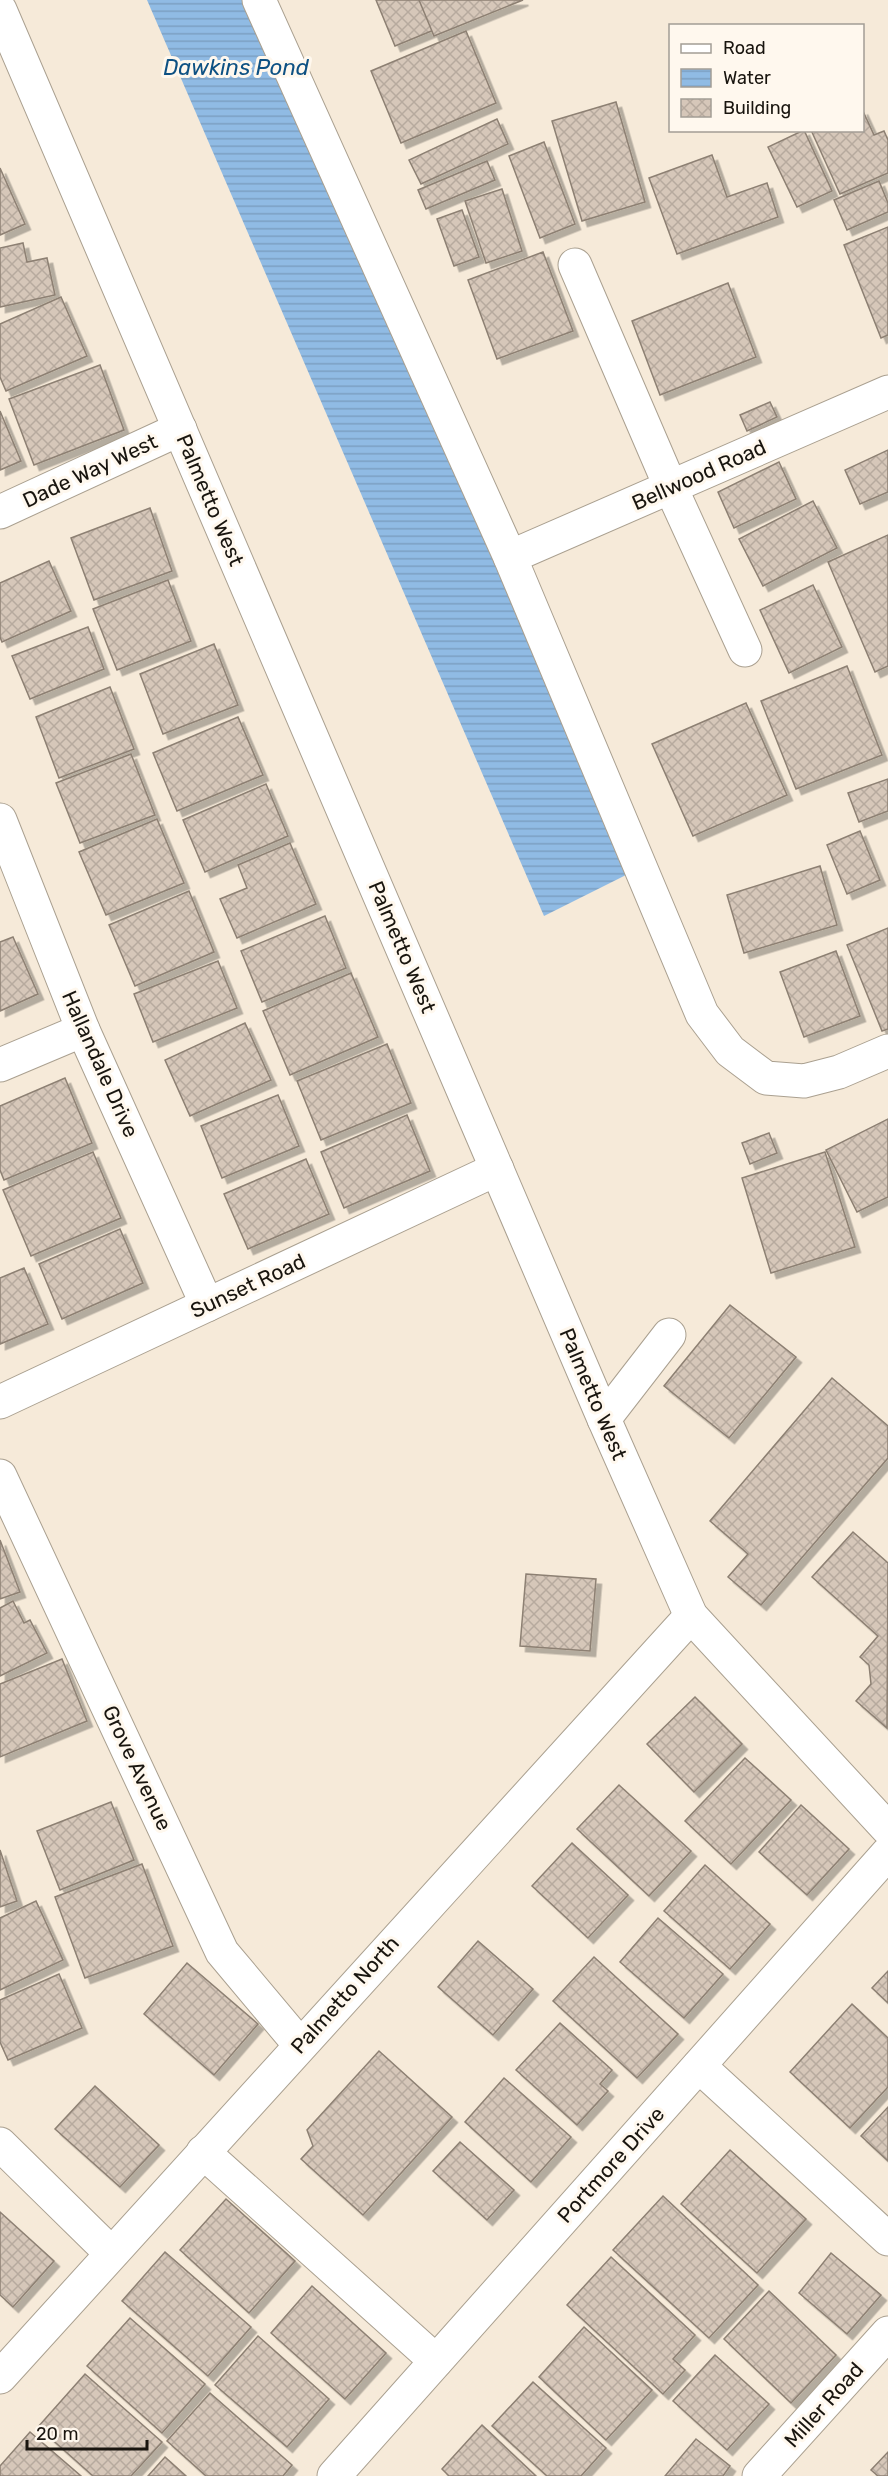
<svg xmlns="http://www.w3.org/2000/svg" width="888" height="2476" font-family="Rubik,sans-serif">
	<style>
		.water { fill: url(#water-rules) }
		.building { fill: url(#building-cross-hatch); stroke: #8d8073; stroke-width: 1.5; filter: url(#shadow) }
		.lines { fill: none; stroke-linecap: round; stroke-linejoin: round }
		.minor-casing { stroke: #aaa090; stroke-width: 35 }
		.minor { stroke: #fff; stroke-width: 33 }
		.labels { text-anchor: middle; stroke-width: 6; stroke-linejoin: round; paint-order: stroke }
		.street-label { font-size: 21px; fill: #19150f; stroke: #fff8ee }
		.water-label { font-size: 22px; font-style: italic; fill: #0e5183; stroke: #fff8ee }
	</style>
	<defs>
		<pattern id="water-rules" width="6" height="5" patternUnits="userSpaceOnUse" patternTransform="scale(1.5)"><rect width="6" height="5" fill="#90bbe4"/><path d="M0 2.5h6" fill="none" stroke="#7ca0c2"/></pattern>
		<pattern id="building-cross-hatch" width="8" height="8" patternUnits="userSpaceOnUse" patternTransform="scale(1.5)"><rect width="8" height="8" fill="#d6c7b9"/><path d="M0 0l8 8M0 8l8-8" fill="none" stroke="#b7aa9e"/></pattern>
		<filter id="shadow"><feDropShadow dx="5.5" dy="5.5" stdDeviation="0" flood-color="#0004"/></filter>
	</defs>
	<rect width="100%" height="100%" fill="#f6ead9"/>
	<polygon class="water" points="147,0 267,0 634,871 544,916"/>
	<g class="building">
		<polygon points="376,0 456,0 463,18 395,46"/>
		<polygon points="419,0 523,0 434,36"/>
		<polygon points="466,31 496,103 401,143 371,71"/>
		<polygon points="616,102 645,202 582,221 552,121"/>
		<polygon points="862,109 874,135 884,131 888,140 888,173 840,194 811,130 862,130"/>
		<polygon points="497,119 508,144 421,184 409,160"/>
		<polygon points="804,130 832,191 797,207 768,147"/>
		<polygon points="544,142 575,224 540,238 509,156"/>
		<polygon points="712,155 727,197 767,183 778,217 677,254 649,178"/>
		<polygon points="487,161 495,180 426,209 418,190"/>
		<polygon points="0,168 25,224 0,235"/>
		<polygon points="879,181 888,203 888,212 847,230 834,200"/>
		<polygon points="502,189 522,251 486,263 465,201"/>
		<polygon points="462,210 479,257 454,266 437,219"/>
		<polygon points="888,227 888,335 881,338 844,245"/>
		<polygon points="23,243 27,262 47,258 55,295 0,307 0,248"/>
		<polygon points="543,252 573,331 497,359 468,280"/>
		<polygon points="728,283 756,357 660,395 632,321"/>
		<polygon points="61,297 87,356 6,391 0,377 0,324"/>
		<polygon points="100,365 124,430 34,465 9,399"/>
		<polygon points="770,402 777,417 747,431 740,415"/>
		<polygon points="0,411 21,461 0,470"/>
		<polygon points="888,450 888,492 860,504 845,470"/>
		<polygon points="779,462 796,499 734,528 718,492"/>
		<polygon points="813,501 837,548 763,586 739,539"/>
		<polygon points="150,508 172,571 94,600 71,538"/>
		<polygon points="888,535 888,666 875,672 828,562"/>
		<polygon points="49,561 71,611 2,642 0,637 0,583"/>
		<polygon points="168,580 191,641 117,670 93,609"/>
		<polygon points="813,585 842,647 789,673 760,610"/>
		<polygon points="88,627 104,669 30,699 12,656"/>
		<polygon points="214,644 238,705 163,734 140,674"/>
		<polygon points="847,666 882,755 796,789 761,701"/>
		<polygon points="110,687 134,749 59,778 36,717"/>
		<polygon points="746,703 787,795 693,836 652,744"/>
		<polygon points="238,717 263,775 177,811 153,753"/>
		<polygon points="131,754 155,815 80,843 56,783"/>
		<polygon points="888,779 888,811 859,822 848,793"/>
		<polygon points="266,784 288,836 205,872 183,820"/>
		<polygon points="157,819 184,883 106,915 79,852"/>
		<polygon points="860,831 880,880 847,894 827,845"/>
		<polygon points="290,843 316,904 237,938 220,899 247,888 238,865"/>
		<polygon points="820,866 837,925 744,953 727,895"/>
		<polygon points="189,891 214,952 135,986 109,925"/>
		<polygon points="325,916 346,968 262,1002 241,951"/>
		<polygon points="888,928 888,1029 882,1031 847,945"/>
		<polygon points="13,937 38,994 0,1011 0,942"/>
		<polygon points="836,951 860,1016 804,1037 780,972"/>
		<polygon points="218,961 237,1008 153,1042 134,994"/>
		<polygon points="351,973 378,1037 290,1075 263,1011"/>
		<polygon points="245,1023 271,1080 190,1116 165,1060"/>
		<polygon points="387,1044 411,1103 321,1140 297,1081"/>
		<polygon points="65,1078 92,1143 4,1180 0,1170 0,1106"/>
		<polygon points="278,1095 299,1146 222,1178 201,1126"/>
		<polygon points="407,1115 430,1171 344,1208 321,1152"/>
		<polygon points="888,1119 888,1197 857,1212 826,1150"/>
		<polygon points="769,1133 777,1153 750,1164 742,1143"/>
		<polygon points="93,1152 121,1218 31,1256 3,1190"/>
		<polygon points="825,1152 855,1247 771,1273 742,1178"/>
		<polygon points="306,1159 329,1214 248,1249 224,1194"/>
		<polygon points="120,1229 143,1283 62,1319 39,1264"/>
		<polygon points="24,1268 48,1324 0,1344 0,1278"/>
		<polygon points="730,1305 796,1357 729,1438 664,1386"/>
		<polygon points="832,1378 888,1426 888,1458 761,1605 728,1577 748,1554 710,1521"/>
		<polygon points="853,1532 888,1563 887,1728 856,1701 871,1684 869,1665 860,1657 878,1636 812,1577"/>
		<polygon points="0,1540 20,1592 0,1599"/>
		<polygon points="526,1574 596,1579 590,1651 520,1646"/>
		<polygon points="13,1601 24,1623 30,1620 47,1653 0,1676 0,1608"/>
		<polygon points="62,1659 87,1721 0,1757 0,1684"/>
		<polygon points="695,1697 742,1744 694,1792 647,1744"/>
		<polygon points="745,1758 791,1800 731,1864 685,1821"/>
		<polygon points="619,1785 691,1851 649,1896 577,1829"/>
		<polygon points="111,1802 134,1860 60,1890 37,1831"/>
		<polygon points="801,1805 849,1849 807,1895 759,1852"/>
		<polygon points="572,1843 628,1895 588,1938 532,1886"/>
		<polygon points="0,1850 17,1901 0,1907"/>
		<polygon points="142,1864 173,1946 85,1978 55,1897"/>
		<polygon points="705,1865 770,1924 730,1969 664,1911"/>
		<polygon points="36,1901 63,1960 0,1990 0,1918"/>
		<polygon points="658,1918 723,1974 684,2018 620,1962"/>
		<polygon points="478,1941 533,1989 493,2035 438,1987"/>
		<polygon points="594,1957 678,2034 637,2078 553,2001"/>
		<polygon points="187,1963 258,2024 214,2075 144,2014"/>
		<polygon points="888,1971 888,2003 872,1988"/>
		<polygon points="59,1974 82,2028 8,2060 0,2042 0,2000"/>
		<polygon points="852,2004 888,2038 888,2087 850,2128 790,2072"/>
		<polygon points="560,2023 612,2070 600,2084 608,2091 577,2125 516,2070"/>
		<polygon points="379,2051 452,2117 363,2215 301,2159 313,2146 307,2130"/>
		<polygon points="504,2078 571,2137 531,2182 465,2122"/>
		<polygon points="95,2086 159,2145 120,2187 55,2129"/>
		<polygon points="888,2107 888,2161 861,2136"/>
		<polygon points="460,2142 514,2190 487,2220 433,2171"/>
		<polygon points="730,2150 806,2219 757,2273 681,2204"/>
		<polygon points="663,2196 758,2285 709,2338 613,2250"/>
		<polygon points="226,2199 295,2261 249,2313 180,2250"/>
		<polygon points="0,2212 54,2261 13,2307 0,2295"/>
		<polygon points="165,2252 251,2327 208,2376 122,2301"/>
		<polygon points="831,2253 881,2295 847,2334 799,2293"/>
		<polygon points="611,2257 695,2335 673,2359 685,2370 663,2394 567,2305"/>
		<polygon points="312,2286 386,2353 345,2399 271,2333"/>
		<polygon points="769,2291 836,2355 791,2403 724,2339"/>
		<polygon points="130,2318 205,2384 162,2433 87,2366"/>
		<polygon points="584,2327 652,2390 606,2440 539,2377"/>
		<polygon points="258,2336 329,2399 287,2447 215,2385"/>
		<polygon points="715,2355 769,2404 727,2450 673,2401"/>
		<polygon points="85,2374 162,2442 131,2476 93,2476 38,2427"/>
		<polygon points="533,2382 606,2448 581,2476 547,2476 492,2426"/>
		<polygon points="210,2393 292,2465 283,2476 206,2476 167,2441"/>
		<polygon points="482,2425 536,2476 449,2476 442,2469"/>
		<polygon points="30,2432 81,2476 0,2476 0,2466"/>
		<polygon points="696,2439 730,2466 723,2476 665,2476"/>
		<polygon points="888,2452 888,2476 878,2476 871,2470"/>
		<polygon points="165,2457 186,2476 148,2476"/>
	</g>
	<g class="lines">
		<g class="minor-casing">
			<g id="minor">
				<polyline points="259,0 510,557 702,1014 730,1051 766,1078 804,1081 839,1072 888,1051"/>
				<polyline points="0,10 604,1419 691,1616 888,1829"/>
				<polyline points="575,265 671,488 745,650"/>
				<polyline points="0,512 180,429"/>
				<polyline points="510,557 888,392"/>
				<polyline points="0,820 83,1030 207,1305"/>
				<polyline points="0,1065 83,1030"/>
				<polyline points="0,1402 497,1169"/>
				<polyline points="604,1419 669,1335"/>
				<polyline points="0,1476 222,1952 300,2045"/>
				<polyline points="699,2066 888,2239"/>
				<polyline points="0,2144 111,2253"/>
				<polyline points="203,2152 436,2361"/>
				<polyline points="0,2377 691,1616"/>
				<polyline points="334,2476 888,1853"/>
				<polyline points="759,2476 888,2333"/>
			</g>
		</g>
		<use href="#minor" class="minor"/>
	</g>
	<g class="labels">
		<g class="street-label">
			<text transform="translate(90 471) rotate(-25)" y="7">Dade Way West</text>
			<text transform="translate(699 475) rotate(-24)" y="7">Bellwood Road</text>
			<text transform="translate(210 500) rotate(67)" y="7">Palmetto West</text>
			<text transform="translate(402 947) rotate(67)" y="7">Palmetto West</text>
			<text transform="translate(100 1064) rotate(66)" y="7">Hallandale Drive</text>
			<text transform="translate(248 1286) rotate(-25)" y="7">Sunset Road</text>
			<text transform="translate(593 1394) rotate(67)" y="7">Palmetto West</text>
			<text transform="translate(137 1768) rotate(65)" y="7">Grove Avenue</text>
			<text transform="translate(345 1995) rotate(-48)" y="7">Palmetto North</text>
			<text transform="translate(611 2165) rotate(-48)" y="7">Portmore Drive</text>
			<text transform="translate(824 2405) rotate(-48)" y="7">Miller Road</text>
		</g>
		<g class="water-label">
			<text x="236" y="75">Dawkins Pond</text>
		</g>
	</g>
	<rect x="669" y="24" width="195" height="108" fill="#fff8ee" stroke="#a39d95" stroke-width="1.5"/>
	<rect x="681" y="44" width="30" height="9" fill="#ffffff" stroke="#a39d95" stroke-width="1.5"/>
	<text x="723" y="54" font-size="18" fill="#19150f">Road</text>
	<rect x="681" y="69" width="30" height="18" fill="url(#water-rules)" stroke="#a39d95" stroke-width="1.5"/>
	<text x="723" y="84" font-size="18" fill="#19150f">Water</text>
	<rect x="681" y="99" width="30" height="18" fill="url(#building-cross-hatch)" stroke="#a39d95" stroke-width="1.5"/>
	<text x="723" y="114" font-size="18" fill="#19150f">Building</text>
	<path d="M27 2440v9h120v-9" fill="none" stroke="#19150f" stroke-width="3"/>
	<text x="36" y="2440" font-size="18" fill="#19150f" stroke="#fff8ee" stroke-width="4.5" paint-order="stroke">20 m</text>
</svg>
